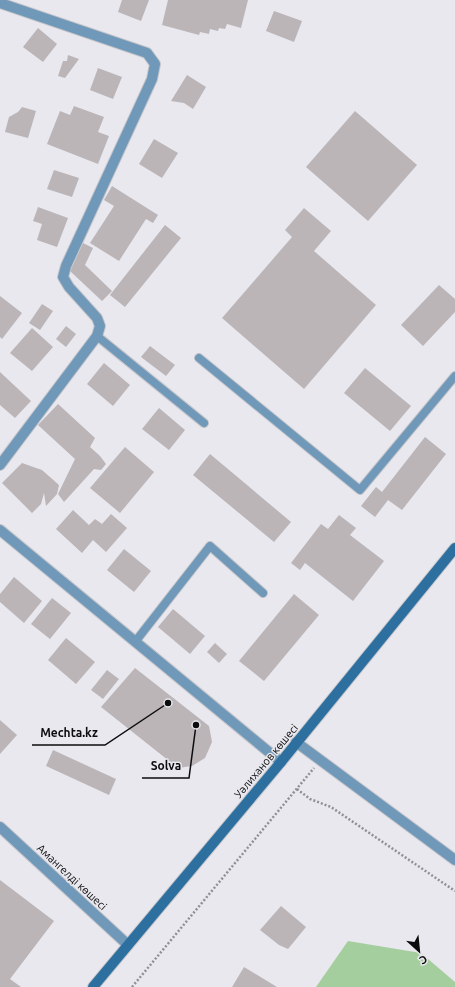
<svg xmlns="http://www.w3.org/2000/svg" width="455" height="987" font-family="Ubuntu,sans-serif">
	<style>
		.green { fill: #a5ce9e }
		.building { fill: #bbb5b8 }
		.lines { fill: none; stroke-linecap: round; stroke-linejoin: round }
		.service-casing { stroke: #c5c5ca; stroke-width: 10 }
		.minor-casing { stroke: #c5c5ca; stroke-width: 12 }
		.tertiary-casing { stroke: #c5c5ca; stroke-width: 12 }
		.secondary-casing { stroke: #c5c5ca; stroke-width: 12 }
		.path { stroke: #8f8f94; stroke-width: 2.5; stroke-dasharray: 2 2; stroke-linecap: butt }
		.service { stroke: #6f98b9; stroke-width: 8 }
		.minor { stroke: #6f98b9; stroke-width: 10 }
		.tertiary { stroke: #6f98b9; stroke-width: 10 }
		.secondary { stroke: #2d70a0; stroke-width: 10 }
		.labels { text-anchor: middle; stroke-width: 3; stroke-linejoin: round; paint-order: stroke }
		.street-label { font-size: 11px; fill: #0c0c0e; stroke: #e8e8ee }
		.leader { fill: none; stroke: #0c0c0e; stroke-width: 1.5 }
		.callout-dot { fill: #0c0c0e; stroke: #e8e8ee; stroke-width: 1.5 }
		.callout-label { font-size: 12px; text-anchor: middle; font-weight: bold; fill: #0c0c0e; stroke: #e8e8ee; stroke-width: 3; stroke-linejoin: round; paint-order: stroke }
	</style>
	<rect width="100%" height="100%" fill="#e8e8ee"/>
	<polygon class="green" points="348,941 421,953 455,982 455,987 316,987"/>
	<g class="building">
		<polygon points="122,0 149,0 141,21 118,12"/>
		<polygon points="168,0 248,0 241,28 227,24 225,29 219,28 218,31 210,29 209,34 200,32 199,35 162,25"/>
		<polygon points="274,11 302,21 294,42 266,31"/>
		<polygon points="38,28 57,44 43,62 23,47"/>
		<polygon points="68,55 79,59 65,78 58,76 63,61 67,61"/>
		<polygon points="98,68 122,77 113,99 90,90"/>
		<polygon points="187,75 206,87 193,109 184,103 171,101"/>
		<polygon points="74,106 104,117 98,132 109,136 98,164 47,144 60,111 70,115"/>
		<polygon points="22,107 36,111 28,138 5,132 9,117 18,112"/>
		<polygon points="355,111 417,165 368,221 306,167"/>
		<polygon points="154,139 178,153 162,178 139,164"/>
		<polygon points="54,170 79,178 72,197 47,189"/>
		<polygon points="112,186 158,215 153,223 146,219 119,261 90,243 114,206 104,200"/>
		<polygon points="38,207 68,218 57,247 37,240 42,224 33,221"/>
		<polygon points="304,208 331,231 314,251 376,305 304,389 222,318 292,237 285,230"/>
		<polygon points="165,225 181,238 125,307 110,295"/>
		<polygon points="83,243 93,248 85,265 112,291 102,301 70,271"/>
		<polygon points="439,285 455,299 455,312 423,346 401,325"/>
		<polygon points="0,296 22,313 2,339 0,337"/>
		<polygon points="42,304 53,311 40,330 29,323"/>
		<polygon points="66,326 76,334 66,347 56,339"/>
		<polygon points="32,328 53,347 32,371 10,353"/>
		<polygon points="150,346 175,365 166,376 141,357"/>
		<polygon points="104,363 130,385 113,406 87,384"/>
		<polygon points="365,368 411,406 390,431 344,393"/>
		<polygon points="0,372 31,401 15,418 0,405"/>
		<polygon points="58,404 95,438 90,447 100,456 106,464 101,470 94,469 64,502 58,494 75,459 38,425"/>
		<polygon points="159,408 185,430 169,450 142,429"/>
		<polygon points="425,437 446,454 402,510 388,500 375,517 361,506 376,487 382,492"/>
		<polygon points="125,447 154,472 120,513 90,488"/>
		<polygon points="210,454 291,522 274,542 193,475"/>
		<polygon points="22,463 42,470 59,485 57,494 46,506 44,493 41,504 32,513 2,483"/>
		<polygon points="73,510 89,525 95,519 102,524 111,514 127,528 106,552 93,540 82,553 56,529"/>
		<polygon points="339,515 356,528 350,535 384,561 353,601 305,563 300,570 291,563 321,524 328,529"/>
		<polygon points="124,549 151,571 134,592 107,570"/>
		<polygon points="14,577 42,601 24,623 0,602 0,594"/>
		<polygon points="294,594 319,615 264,681 239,661"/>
		<polygon points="52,598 71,613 50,639 31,624"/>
		<polygon points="173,609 205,636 190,654 158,627"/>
		<polygon points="66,638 95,662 76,684 48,660"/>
		<polygon points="215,643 227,654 219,663 207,652"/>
		<polygon points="135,668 209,726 212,742 205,758 192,766 178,768 101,707"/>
		<polygon points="107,670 119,679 103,699 91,690"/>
		<polygon points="0,720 17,735 0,754"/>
		<polygon points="53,750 116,779 109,795 46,766"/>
		<polygon points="0,880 54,921 10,979 21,987 0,987"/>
		<polygon points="281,906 306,927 288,949 279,945 260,930"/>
		<polygon points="244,967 277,987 232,987"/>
	</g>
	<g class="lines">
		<g class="service-casing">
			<g id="service">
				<polyline points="97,336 204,423"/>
				<polyline points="199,358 360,490 455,376"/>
				<polyline points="135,642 210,546 263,593"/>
			</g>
		</g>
		<g class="minor-casing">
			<g id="minor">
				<polyline points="0,3 147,53 155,64 152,79 66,266 63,277 69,287 97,318 100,326 97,336 0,465"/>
				<polyline points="296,742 455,860"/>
				<polyline points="0,827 128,945"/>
			</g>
		</g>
		<g class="tertiary-casing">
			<polyline id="tertiary" points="0,530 281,762"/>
		</g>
		<g class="secondary-casing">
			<polyline id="secondary" points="93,987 281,762 455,548"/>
		</g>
		<g class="path">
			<polyline points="297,789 310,799 331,807 455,891"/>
			<polyline points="132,987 314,768"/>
		</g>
		<use href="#service" class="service"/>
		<use href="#minor" class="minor"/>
		<use href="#tertiary" class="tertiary"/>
		<use href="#secondary" class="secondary"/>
	</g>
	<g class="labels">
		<g class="street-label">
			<text transform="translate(266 761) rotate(-50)" y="4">Уәлиханов көшесі</text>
			<text transform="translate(72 877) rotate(43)" y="4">Амангелді көшесі</text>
		</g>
	</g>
	<path class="leader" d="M168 703L105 745H32M196 725L189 778H142"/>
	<g class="callout-dot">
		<circle cx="168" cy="703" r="4"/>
		<circle cx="196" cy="725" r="4"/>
	</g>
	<g class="callout-label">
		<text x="69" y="737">Mechta.kz</text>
		<text x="166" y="770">Solva</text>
	</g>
	<g transform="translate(419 951) rotate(153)" stroke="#e8e8ee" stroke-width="3" paint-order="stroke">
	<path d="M0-3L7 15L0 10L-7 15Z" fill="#0c0c0e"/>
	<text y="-6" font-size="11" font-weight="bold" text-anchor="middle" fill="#0c0c0e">С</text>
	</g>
</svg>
